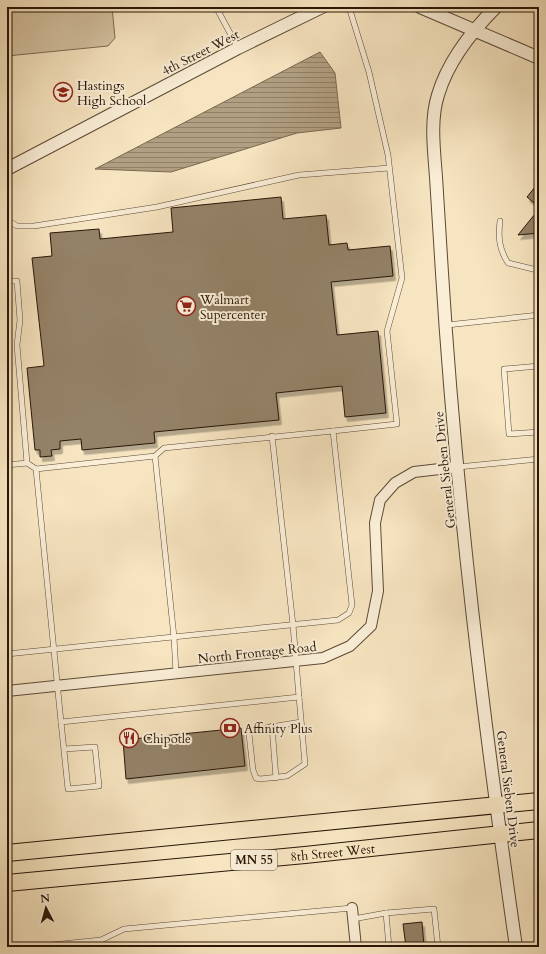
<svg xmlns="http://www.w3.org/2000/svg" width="546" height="954" font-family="Cardo,serif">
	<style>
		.garden { fill: #d4c2a1; stroke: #7e6c54 }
		.water { fill: url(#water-rules); stroke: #7a6851 }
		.building { fill: #948268; stroke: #281607; filter: url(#shadow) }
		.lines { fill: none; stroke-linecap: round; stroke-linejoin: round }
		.service-casing { stroke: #5c4a36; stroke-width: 6 }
		.minor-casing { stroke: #5c4a36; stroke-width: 12 }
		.tertiary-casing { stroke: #5c4a36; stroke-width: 14 }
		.trunk-casing { stroke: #281607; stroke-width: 18 }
		.service { stroke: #faeed7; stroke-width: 5 }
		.minor { stroke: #faeed7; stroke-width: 10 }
		.tertiary { stroke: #faeed7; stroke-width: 12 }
		.trunk { stroke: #f7e5c1; stroke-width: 16 }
		.labels { text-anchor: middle; stroke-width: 4; stroke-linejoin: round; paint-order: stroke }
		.shield { fill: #faeed7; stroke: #675745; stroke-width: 1 }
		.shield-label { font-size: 12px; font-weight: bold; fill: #281607 }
		.street-label { font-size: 13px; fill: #281607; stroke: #faeed7 }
		.poi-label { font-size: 13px; fill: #281607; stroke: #faeed7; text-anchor: start }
	</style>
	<defs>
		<pattern id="water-rules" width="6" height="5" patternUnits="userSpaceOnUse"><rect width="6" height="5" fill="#b19f82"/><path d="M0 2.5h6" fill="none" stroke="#908168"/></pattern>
		<filter id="shadow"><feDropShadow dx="2.5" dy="4.5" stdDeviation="0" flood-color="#0004"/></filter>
	</defs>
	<rect width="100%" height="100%" fill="#f7e5c1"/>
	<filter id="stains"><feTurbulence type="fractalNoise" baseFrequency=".005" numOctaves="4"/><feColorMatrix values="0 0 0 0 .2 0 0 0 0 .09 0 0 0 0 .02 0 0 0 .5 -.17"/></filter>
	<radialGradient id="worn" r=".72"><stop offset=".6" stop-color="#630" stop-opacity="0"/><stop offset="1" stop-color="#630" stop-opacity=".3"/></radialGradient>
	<polygon class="garden" points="7,7 112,7 115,38 108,46 7,56"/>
	<polygon class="water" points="320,52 335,73 341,128 297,133 171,172 95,169"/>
	<g class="building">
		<polygon points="539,182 539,207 527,197"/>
		<polygon points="281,197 283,219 326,215 329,245 347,243 348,250 390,246 393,276 331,282 337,335 378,331 386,413 345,417 342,386 276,393 279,420 154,432 155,443 82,450 81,439 60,441 60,449 51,450 52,456 40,457 40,450 35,450 27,368 44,366 32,258 52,256 50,233 99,229 100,239 173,232 171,208"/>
		<polygon points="539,209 539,233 518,235"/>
		<polygon points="241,728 245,766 126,779 123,740"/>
		<polygon points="422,922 424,947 406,947 403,924"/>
	</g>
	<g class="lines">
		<g class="service-casing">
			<g id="service">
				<polyline points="216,7 238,48"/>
				<polyline points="7,220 17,226 34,226 157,207 299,175 389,168"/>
				<path d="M500 221C498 237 499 249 508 263L537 270 539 306"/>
				<polyline points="7,281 17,281 20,320 17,345 27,463"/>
				<polyline points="447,325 539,315"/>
				<polyline points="539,366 504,369 509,434 539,432"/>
				<polyline points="333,431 397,424 387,331 402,278 388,155 369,72 349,7"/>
				<polyline points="155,456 174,637 176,673"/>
				<polyline points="7,465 27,463 36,469 155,456 164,448 333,431 352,605 349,613 338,620 7,654"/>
				<polyline points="458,467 539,459"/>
				<polyline points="36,469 61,722 299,697 293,625 272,436"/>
				<polyline points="299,697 305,764 287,776 260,779 256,778 253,770 249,734 252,730 301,722"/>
				<polyline points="61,722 68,789 99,786 95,747 64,749"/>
				<polyline points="272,726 276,778"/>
				<polyline points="353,919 386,913"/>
				<polyline points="32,947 101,940 124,929 352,908"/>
				<polyline points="389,947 386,913 434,909 438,947"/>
			</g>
		</g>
		<g class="minor-casing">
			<g id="minor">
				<polyline points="7,691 323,658 350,646 371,626 378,591 375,523 380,500 395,483 414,472 457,467"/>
				<polyline points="352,908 356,947"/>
			</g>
		</g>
		<g class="tertiary-casing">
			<g id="tertiary">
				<polyline points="420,7 539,58"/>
				<path d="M496 7C472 31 448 61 438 95 430 120 434 150 436 177 438 209 440 241 442 273 456 499 484 724 516 947"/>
				<polyline points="7,169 238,48 322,7"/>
			</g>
		</g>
		<g class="trunk-casing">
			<g id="trunk">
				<polyline points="7,853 539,801"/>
				<path id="s1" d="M7 883 305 855 539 830"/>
			</g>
		</g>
		<use href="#service" class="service"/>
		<use href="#minor" class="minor"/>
		<use href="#tertiary" class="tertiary"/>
		<use href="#trunk" class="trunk"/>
	</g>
	<defs>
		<g id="school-ring" transform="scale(1)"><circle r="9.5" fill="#faeed7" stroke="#8f2418" stroke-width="1.5"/><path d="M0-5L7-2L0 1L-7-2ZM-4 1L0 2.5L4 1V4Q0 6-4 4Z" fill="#8f2418"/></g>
		<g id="supermarket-ring" transform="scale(1)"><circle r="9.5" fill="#faeed7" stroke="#8f2418" stroke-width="1.5"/><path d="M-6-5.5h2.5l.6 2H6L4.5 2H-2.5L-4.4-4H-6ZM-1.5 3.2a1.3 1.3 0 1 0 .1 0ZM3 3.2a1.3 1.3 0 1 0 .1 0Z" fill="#8f2418"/></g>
		<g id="bank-ring" transform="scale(1)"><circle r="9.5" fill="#faeed7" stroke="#8f2418" stroke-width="1.5"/><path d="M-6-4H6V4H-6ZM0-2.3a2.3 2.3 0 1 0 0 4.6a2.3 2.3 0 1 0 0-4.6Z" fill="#8f2418"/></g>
		<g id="restaurant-ring" transform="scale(1)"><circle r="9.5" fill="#faeed7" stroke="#8f2418" stroke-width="1.5"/><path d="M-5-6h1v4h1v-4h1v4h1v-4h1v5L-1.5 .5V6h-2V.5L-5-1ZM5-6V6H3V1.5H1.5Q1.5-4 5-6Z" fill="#8f2418"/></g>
	</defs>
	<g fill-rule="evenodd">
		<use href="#school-ring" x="63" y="92"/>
		<use href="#supermarket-ring" x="186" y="306"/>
		<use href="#bank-ring" x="230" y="728"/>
		<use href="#restaurant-ring" x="129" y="738"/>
	</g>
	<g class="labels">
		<rect class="shield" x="231" y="850" width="46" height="20" rx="3"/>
		<g class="shield-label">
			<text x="254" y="864">MN 55</text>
		</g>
		<g class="street-label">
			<text transform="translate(200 52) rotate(-27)" y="5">4th Street West</text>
			<text transform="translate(444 470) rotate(-96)" y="5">General Sieben Drive</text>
			<text transform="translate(257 652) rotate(-6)" y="5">North Frontage Road</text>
			<text transform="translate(509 789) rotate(83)" y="5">General Sieben Drive</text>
			<text dy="5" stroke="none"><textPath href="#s1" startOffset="327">8th Street West</textPath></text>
		</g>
		<g class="poi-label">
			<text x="77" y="90">Hastings<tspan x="77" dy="15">High School</tspan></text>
			<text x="200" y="304">Walmart<tspan x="200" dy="15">Supercenter</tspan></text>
			<text x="244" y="733">Affinity Plus</text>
			<text x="143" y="743">Chipotle</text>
		</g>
	</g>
	<rect width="546" height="954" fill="none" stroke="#f7e5c1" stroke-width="24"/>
	<rect x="8" y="8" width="530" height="938" fill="none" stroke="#281607" stroke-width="2"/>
	<rect x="12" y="12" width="522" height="930" fill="none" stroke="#281607"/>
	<g transform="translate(46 908) rotate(354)" stroke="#faeed7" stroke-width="3" paint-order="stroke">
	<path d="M0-3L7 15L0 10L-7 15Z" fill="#281607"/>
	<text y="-6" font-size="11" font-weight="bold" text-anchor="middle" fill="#281607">N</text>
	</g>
	<rect width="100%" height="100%" filter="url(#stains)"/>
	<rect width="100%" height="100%" fill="url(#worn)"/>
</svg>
